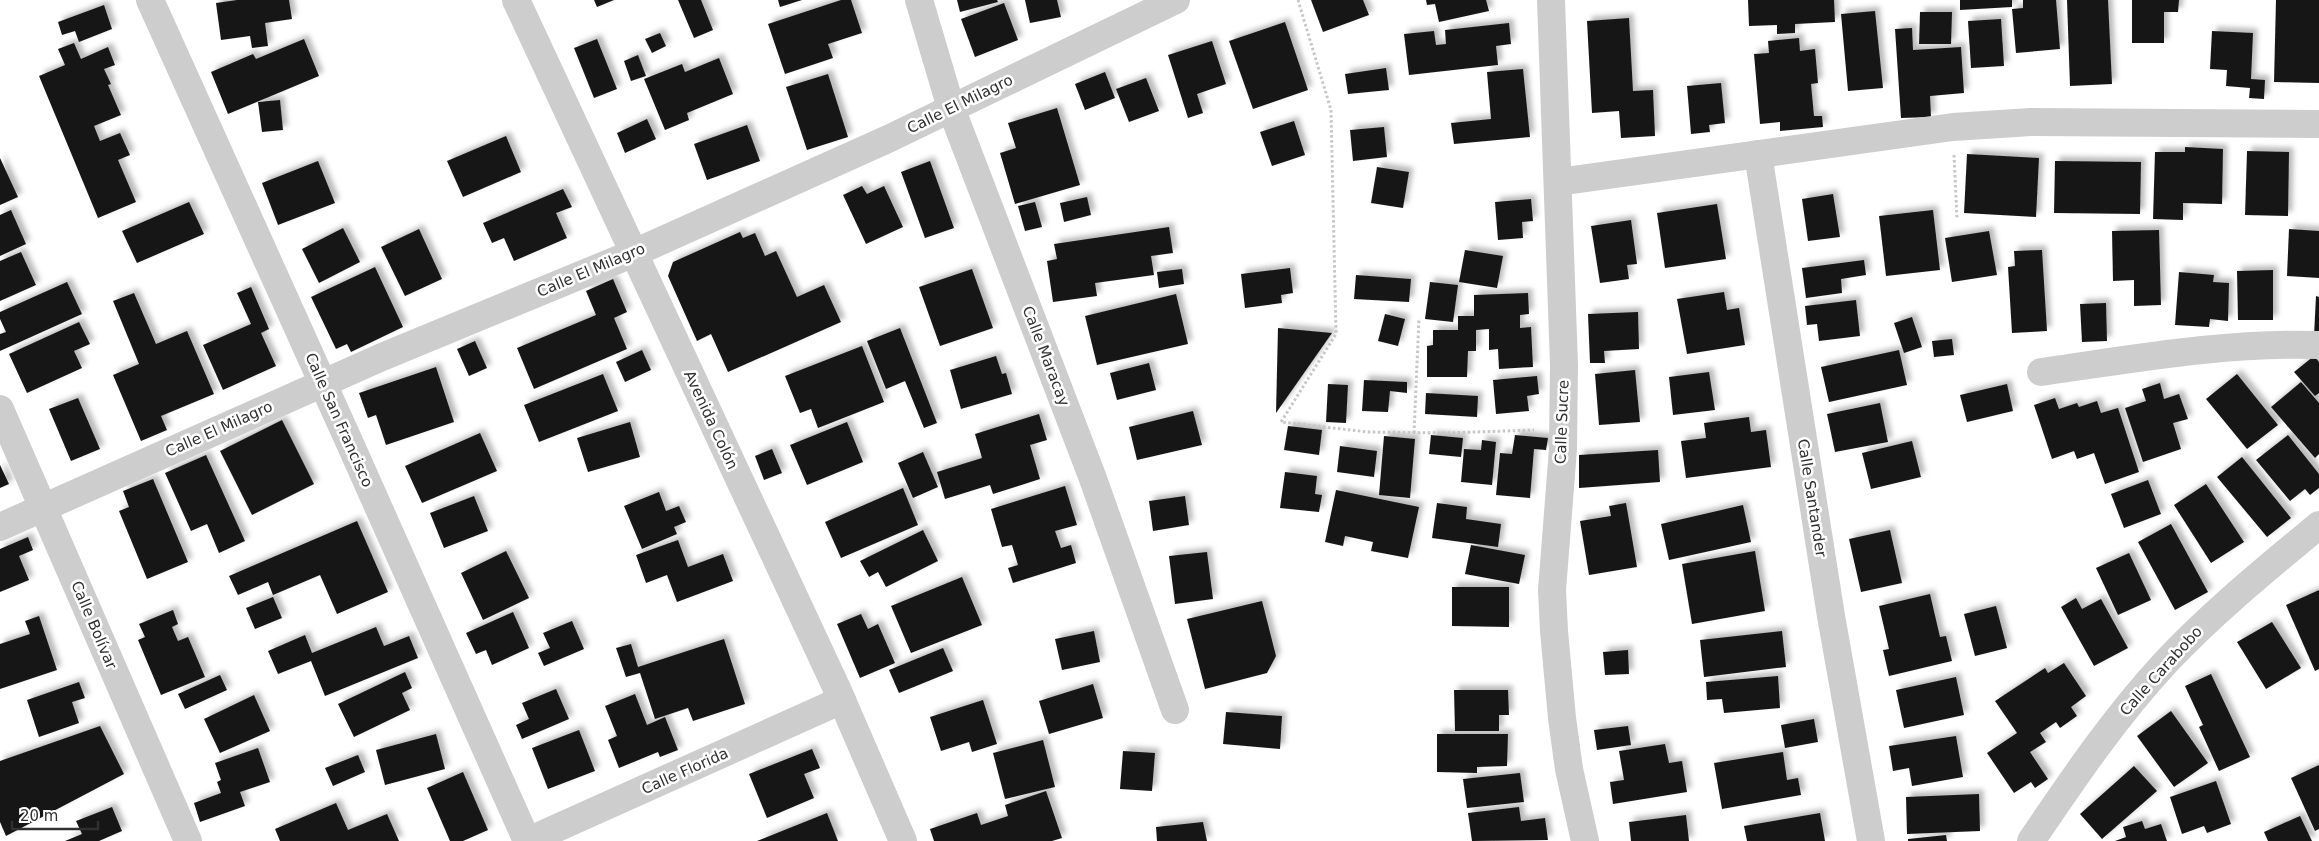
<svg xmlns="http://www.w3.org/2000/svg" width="2319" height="841" font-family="'DejaVu Sans',sans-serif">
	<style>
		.building { fill: #171717; filter: url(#shadow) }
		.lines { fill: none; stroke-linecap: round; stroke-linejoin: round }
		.path { stroke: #c7c7c7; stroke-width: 3; stroke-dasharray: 2.5 2.5; stroke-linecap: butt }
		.minor { stroke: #cdcdcd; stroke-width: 28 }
		.labels { text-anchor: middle; stroke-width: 5; stroke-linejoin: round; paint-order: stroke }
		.street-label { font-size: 15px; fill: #303030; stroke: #fff }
	</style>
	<defs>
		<filter id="shadow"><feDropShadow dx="4.5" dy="-4.5" stdDeviation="2.5" flood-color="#0004"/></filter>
	</defs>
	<rect width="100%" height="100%" fill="#fff"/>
	<g class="building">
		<polygon points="237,0 289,0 292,19 265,23 268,46 252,48 250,36 221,40 216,3"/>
		<polygon points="594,0 614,0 597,7"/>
		<polygon points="678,0 701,0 713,30 694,38"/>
		<polygon points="778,0 802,0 780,7"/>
		<polygon points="841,0 851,0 862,33 828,44 833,58 785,74 768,24"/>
		<polygon points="957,0 997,0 998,2 960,12"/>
		<polygon points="1025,0 1057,0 1061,17 1030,23"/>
		<polygon points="1311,0 1363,0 1369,15 1323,32"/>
		<polygon points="1426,0 1486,0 1489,11 1439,22 1435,4 1427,5"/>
		<polygon points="1748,0 1834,0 1835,22 1795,24 1795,33 1777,34 1777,25 1749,26"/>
		<polygon points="1960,0 2012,0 2012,7 1960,10"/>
		<polygon points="2023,0 2056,0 2060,49 2016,53 2012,9 2023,8"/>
		<polygon points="2067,0 2108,0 2112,84 2070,86"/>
		<polygon points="2132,0 2179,0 2178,12 2164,12 2164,43 2132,43"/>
		<polygon points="2276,0 2319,0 2319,83 2274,82"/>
		<polygon points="1004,3 1018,40 975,57 961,19"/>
		<polygon points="104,5 112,29 79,42 75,31 62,35 58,22"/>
		<polygon points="1875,11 1883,88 1848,91 1841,14"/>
		<polygon points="1920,12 1952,12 1951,44 1919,44"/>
		<polygon points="1629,18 1633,91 1653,90 1655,136 1621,138 1619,111 1592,113 1587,21"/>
		<polygon points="2001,19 2004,66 1971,68 1968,21"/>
		<polygon points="1285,22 1308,90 1253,109 1229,41"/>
		<polygon points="1509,23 1511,44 1496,46 1498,65 1409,75 1404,34 1434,31 1436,45 1446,44 1445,30"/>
		<polygon points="1912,28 1913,50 1961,47 1964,93 1930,96 1931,117 1901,118 1895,29"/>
		<polygon points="2212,31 2253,33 2251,79 2265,80 2264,99 2249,98 2250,88 2226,86 2227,70 2210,69"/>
		<polygon points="660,33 666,46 652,53 645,39"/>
		<polygon points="1799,38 1800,51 1815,49 1818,83 1811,84 1814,116 1822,116 1823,127 1780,131 1780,122 1760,124 1754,54 1769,53 1768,41"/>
		<polygon points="304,39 319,76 228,114 211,72 253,54 256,59"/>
		<polygon points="597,39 617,89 594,98 574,48"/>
		<polygon points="1212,41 1226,84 1197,94 1203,113 1188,118 1168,55"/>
		<polygon points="74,43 81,59 108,47 115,65 104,69 111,84 108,85 121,115 94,126 100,141 120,133 130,155 118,160 136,202 98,218 39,76 65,65 58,49"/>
		<polygon points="638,55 646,76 631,81 624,61"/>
		<polygon points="719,58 733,94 687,113 689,120 665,130 644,79 682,64 685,72"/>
		<polygon points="1386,68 1389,90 1348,94 1345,74"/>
		<polygon points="1523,69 1530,137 1454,144 1451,123 1491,119 1487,72"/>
		<polygon points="1105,72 1115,98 1085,110 1075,84"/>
		<polygon points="828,74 848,137 807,150 786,87"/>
		<polygon points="1146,78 1159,111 1129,122 1116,89"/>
		<polygon points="1721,83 1725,123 1709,125 1710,132 1691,134 1687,86"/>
		<polygon points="280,100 283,130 262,132 258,102"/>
		<polygon points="1057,108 1080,185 1015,204 1000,153 1016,148 1008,123"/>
		<polygon points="647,119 656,139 625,153 617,133"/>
		<polygon points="1294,121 1305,155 1272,166 1260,132"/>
		<polygon points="747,125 760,161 707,180 694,144"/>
		<polygon points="1384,127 1387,157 1353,161 1350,130"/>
		<polygon points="506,136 521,172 463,197 447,161"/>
		<polygon points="2185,147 2223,149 2222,204 2183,203 2183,220 2153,219 2155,152 2185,152"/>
		<polygon points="2247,151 2289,152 2288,216 2245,215"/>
		<polygon points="1967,154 2039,158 2036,217 1964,213"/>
		<polygon points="0,158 18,197 0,205"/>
		<polygon points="318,161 335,203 278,225 262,183"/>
		<polygon points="930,161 954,228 925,238 901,172"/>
		<polygon points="2055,161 2141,162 2140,214 2054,213"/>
		<polygon points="1377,167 1409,172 1403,208 1371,203"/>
		<polygon points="862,186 867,194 884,186 903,227 866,244 843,195"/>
		<polygon points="563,189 572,207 556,213 567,238 514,261 504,238 492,243 483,223"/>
		<polygon points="1833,194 1840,237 1808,241 1802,199"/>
		<polygon points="1087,197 1091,215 1064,222 1060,203"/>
		<polygon points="1531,199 1533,221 1522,222 1523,238 1498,240 1495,202"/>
		<polygon points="189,202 204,234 137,263 122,231"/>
		<polygon points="1035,202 1042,227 1025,231 1018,206"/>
		<polygon points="1717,204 1726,259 1665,268 1657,213"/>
		<polygon points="11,210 26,244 0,256 0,215"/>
		<polygon points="1933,210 1940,270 1886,276 1879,216"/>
		<polygon points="1631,220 1637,264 1627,265 1629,279 1600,283 1591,226"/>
		<polygon points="1169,227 1173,253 1151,256 1154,275 1095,283 1097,296 1053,302 1047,261 1057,259 1054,244"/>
		<polygon points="343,228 360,262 319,283 302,249"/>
		<polygon points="419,229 442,279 405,296 381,247"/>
		<polygon points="2289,229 2319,231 2319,278 2287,276"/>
		<polygon points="2159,230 2161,305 2134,306 2134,280 2113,281 2112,231"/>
		<polygon points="1989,231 1997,275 1952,282 1945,238"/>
		<polygon points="740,232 743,238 755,233 765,256 776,251 797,297 824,285 841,322 728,372 711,334 697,341 668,276 673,262"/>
		<polygon points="1465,250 1503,256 1497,288 1459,282"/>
		<polygon points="2042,250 2047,331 2012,333 2008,267 2015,266 2014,251"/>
		<polygon points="21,252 36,285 0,301 0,261"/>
		<polygon points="1864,260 1866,275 1841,279 1842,293 1806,298 1802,268"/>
		<polygon points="375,267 403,327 351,352 347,344 336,349 311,297"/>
		<polygon points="1290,268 1293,293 1281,295 1282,303 1245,308 1241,274"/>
		<polygon points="972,269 993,328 940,346 919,287"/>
		<polygon points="1182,269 1184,284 1159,288 1157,272"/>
		<polygon points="2273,270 2273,320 2238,320 2237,271"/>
		<polygon points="2179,272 2214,275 2213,282 2229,283 2228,321 2210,319 2209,327 2175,325"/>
		<polygon points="1356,275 1411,279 1409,302 1354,299"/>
		<polygon points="613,279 627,312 614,318 627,349 534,389 517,348 596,315 586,291"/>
		<polygon points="67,282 82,314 0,351 0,334 6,332 0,319 0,312"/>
		<polygon points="1430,282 1458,285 1453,322 1425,319"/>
		<polygon points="251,287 269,329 261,333 276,366 223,390 203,345 251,324 237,293"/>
		<polygon points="1724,292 1727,310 1739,308 1745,345 1687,354 1677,299"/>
		<polygon points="134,293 156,344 187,331 214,394 161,416 167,430 141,441 113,375 139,364 113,301"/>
		<polygon points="1528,293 1529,314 1520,315 1520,328 1531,327 1533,367 1499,369 1498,349 1489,350 1489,329 1476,330 1476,351 1468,351 1467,377 1427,377 1427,346 1433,345 1433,330 1458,330 1458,316 1474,316 1474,295"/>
		<polygon points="1176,294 1188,344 1097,365 1085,316"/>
		<polygon points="2316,296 2319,297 2319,336 2314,336"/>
		<polygon points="1856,300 1860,336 1819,341 1817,324 1807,325 1805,306"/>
		<polygon points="2106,303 2107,341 2082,342 2080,304"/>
		<polygon points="1638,312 1639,349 1604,351 1605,363 1590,363 1588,314"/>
		<polygon points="1385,314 1405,319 1398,346 1378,341"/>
		<polygon points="1912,317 1922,347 1904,353 1894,323"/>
		<polygon points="79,322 90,344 74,351 82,368 27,393 9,354"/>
		<polygon points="900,328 937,423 924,428 905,381 886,389 867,341"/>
		<polygon points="1278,328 1332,333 1276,413"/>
		<polygon points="1952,339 1954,355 1934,357 1932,341"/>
		<polygon points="475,341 487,368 469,376 457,349"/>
		<polygon points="862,346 884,402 818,428 811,409 800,413 785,376"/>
		<polygon points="642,350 651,370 625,382 616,362"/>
		<polygon points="1899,350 1907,385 1829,402 1821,367"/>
		<polygon points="996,356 1002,374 1006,373 1012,394 961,409 950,370"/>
		<polygon points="2314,356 2319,362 2319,393 2315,396 2294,372"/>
		<polygon points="1149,363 1156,390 1117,400 1110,373"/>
		<polygon points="436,367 454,422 386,445 376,415 368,418 359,393"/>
		<polygon points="1635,370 1640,422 1599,425 1595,374"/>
		<polygon points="1709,372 1715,410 1673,415 1669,377"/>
		<polygon points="603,374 618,411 539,442 524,405"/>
		<polygon points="2237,374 2278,425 2247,449 2206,399"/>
		<polygon points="1537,376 1539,394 1527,396 1529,411 1496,414 1493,380"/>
		<polygon points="1364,380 1407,382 1407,393 1390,391 1388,412 1362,411"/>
		<polygon points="2301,382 2319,403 2319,454 2315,458 2271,407"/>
		<polygon points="2160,383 2164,399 2179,394 2188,419 2173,423 2181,449 2143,462 2125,408 2146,401 2142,389"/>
		<polygon points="1328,384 1348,385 1346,423 1326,422"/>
		<polygon points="2007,384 2013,411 1967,422 1960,395"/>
		<polygon points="1426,393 1478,396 1477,417 1425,414"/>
		<polygon points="78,398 100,449 71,461 49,409"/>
		<polygon points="2055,398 2059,409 2077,403 2079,407 2097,401 2101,413 2118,408 2139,472 2105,484 2094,453 2077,459 2074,451 2052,459 2034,405"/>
		<polygon points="1880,403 1888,442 1835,452 1827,414"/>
		<polygon points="1193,411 1202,445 1137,460 1129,427"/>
		<polygon points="1039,414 1047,440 1030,445 1040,479 993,494 990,485 945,499 937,472 982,458 975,434"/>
		<polygon points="1749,417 1751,432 1766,430 1771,467 1686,478 1681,441 1706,438 1704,423"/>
		<polygon points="282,420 314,484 252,515 220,451"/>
		<polygon points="630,422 640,457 588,472 577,438"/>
		<polygon points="847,422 863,462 807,485 790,445"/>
		<polygon points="1288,426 1322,430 1319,455 1284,450"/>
		<polygon points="480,433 497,471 422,503 405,466"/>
		<polygon points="1431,435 1463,438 1461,457 1429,454"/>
		<polygon points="1515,435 1548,438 1546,450 1534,449 1530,498 1496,495 1500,453 1512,454"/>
		<polygon points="2288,435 2319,474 2319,488 2310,495 2305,489 2290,501 2256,460"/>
		<polygon points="1384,436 1415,439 1410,498 1379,495"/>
		<polygon points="1482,440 1496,442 1492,485 1461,482 1464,449 1481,450"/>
		<polygon points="1912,441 1921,477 1871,489 1862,453"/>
		<polygon points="1340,446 1377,451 1374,477 1337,472"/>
		<polygon points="772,449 782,473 764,480 755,456"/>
		<polygon points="1658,450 1660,482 1579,488 1579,455"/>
		<polygon points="923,452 938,487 913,498 898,463"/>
		<polygon points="206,455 245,541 219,553 207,524 191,531 165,473"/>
		<polygon points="2242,457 2291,518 2267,537 2217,477"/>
		<polygon points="0,465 9,484 0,488"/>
		<polygon points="1285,472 1317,476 1315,494 1322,495 1319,512 1280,508"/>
		<polygon points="153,479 188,562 147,579 119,511 129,507 123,491"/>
		<polygon points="2148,480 2161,514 2124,528 2111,494"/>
		<polygon points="2206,484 2244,542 2211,563 2174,505"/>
		<polygon points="1065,486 1077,525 1055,531 1061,548 1071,545 1076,563 1013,583 1008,568 1018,565 1012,545 1002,547 991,509"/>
		<polygon points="903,488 918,525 841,558 825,522"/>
		<polygon points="1336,490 1419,507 1408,558 1371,551 1373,542 1345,536 1343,546 1325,542"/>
		<polygon points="659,492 666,511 679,506 686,522 674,527 677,534 642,549 624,506"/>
		<polygon points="474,496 488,531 444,548 430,513"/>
		<polygon points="1185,496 1189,525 1153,531 1149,501"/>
		<polygon points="1437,503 1467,507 1466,519 1501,524 1498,547 1432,538"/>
		<polygon points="1626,503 1637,567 1589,575 1580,521 1611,516 1609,506"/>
		<polygon points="1743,505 1751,542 1669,560 1661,524"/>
		<polygon points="357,521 388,592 337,614 320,575 273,595 268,582 238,595 229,576"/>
		<polygon points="2171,524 2208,592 2175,610 2138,542"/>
		<polygon points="923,530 938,561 886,587 878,572 869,577 860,561"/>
		<polygon points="1890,530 1902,583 1861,592 1849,539"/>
		<polygon points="28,537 33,550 19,556 29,580 0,592 0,549"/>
		<polygon points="678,540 688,567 723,554 733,581 677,602 667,575 646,583 636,555"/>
		<polygon points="1471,545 1525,555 1519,584 1465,574"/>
		<polygon points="506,551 529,598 483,620 461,573"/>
		<polygon points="1755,551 1765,611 1692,624 1682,564"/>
		<polygon points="1207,552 1213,599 1175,604 1169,556"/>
		<polygon points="2129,553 2151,600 2118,615 2096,568"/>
		<polygon points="962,577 982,625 911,653 891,606"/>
		<polygon points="1452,587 1509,587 1509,627 1452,626"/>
		<polygon points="2319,590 2319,669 2315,671 2286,605"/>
		<polygon points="1930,594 1940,637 1946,636 1952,661 1889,676 1883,650 1889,649 1879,606"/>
		<polygon points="273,597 282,618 255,629 246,608"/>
		<polygon points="2076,598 2082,609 2101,599 2128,648 2094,666 2061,607"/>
		<polygon points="1262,601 1276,656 1267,673 1205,689 1187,619"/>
		<polygon points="1996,606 2007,648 1975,656 1964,614"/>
		<polygon points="173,610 178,624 172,627 178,641 188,637 205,677 161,695 138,640 145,637 139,624"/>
		<polygon points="513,612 529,648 492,665 486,650 476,654 466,633"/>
		<polygon points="861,614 868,629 878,624 895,663 860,678 837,624"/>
		<polygon points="39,616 57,670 0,689 0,644 30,634 25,621"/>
		<polygon points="572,621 584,649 544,666 538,653 550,648 543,633"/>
		<polygon points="2272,622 2301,668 2266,689 2237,642"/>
		<polygon points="376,627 384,646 409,636 418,658 325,696 311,661 278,674 268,651 305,635 312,653"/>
		<polygon points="1094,631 1100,662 1062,670 1055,639"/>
		<polygon points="1782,631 1786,667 1704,677 1700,640"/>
		<polygon points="724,639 745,704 693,721 688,708 655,719 640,673 626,677 616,648 631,644 638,667"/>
		<polygon points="943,648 953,671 899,693 889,670"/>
		<polygon points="1628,650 1629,674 1605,675 1603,652"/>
		<polygon points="2064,663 2086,696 2071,707 2077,716 2060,728 2056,722 2040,733 2046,742 2030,752 2048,779 2035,788 2031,782 2014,793 1987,753 2017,733 1995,701 2045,668 2048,673"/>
		<polygon points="405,672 412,688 402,693 410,710 354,737 338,704"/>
		<polygon points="2211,674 2250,757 2219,771 2199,727 2203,725 2185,686"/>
		<polygon points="220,675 227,690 185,709 178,694"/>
		<polygon points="1778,676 1780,708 1724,713 1722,699 1707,700 1706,682"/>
		<polygon points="1956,677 1964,715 1904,728 1896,690"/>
		<polygon points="79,682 85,698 72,702 79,723 39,737 27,700"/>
		<polygon points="1093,684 1103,718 1049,734 1039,701"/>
		<polygon points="556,689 569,719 522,739 516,725 529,719 522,703"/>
		<polygon points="1454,690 1508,690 1509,715 1499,715 1499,731 1455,731"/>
		<polygon points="635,694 647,725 665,717 678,750 660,757 658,752 619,768 608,740 617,736 605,706"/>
		<polygon points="254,695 270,731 220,753 204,719"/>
		<polygon points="983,700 997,744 972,752 969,742 941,751 930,717"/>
		<polygon points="2171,711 2208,763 2174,787 2137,736"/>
		<polygon points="1226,712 1282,716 1280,749 1223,744"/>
		<polygon points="1814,719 1818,742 1785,748 1781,725"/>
		<polygon points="100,726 124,774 6,836 0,822 0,761"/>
		<polygon points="1628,726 1631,745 1597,750 1594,730"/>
		<polygon points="579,730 595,771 548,789 532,748"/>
		<polygon points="436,734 445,769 385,785 376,750"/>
		<polygon points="1437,734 1508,734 1507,766 1477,767 1477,773 1437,772"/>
		<polygon points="1956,736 1963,777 1912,786 1909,768 1893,771 1889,746"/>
		<polygon points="1043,740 1055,787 1005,799 993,753"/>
		<polygon points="1665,744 1669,763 1682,761 1687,792 1613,804 1610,782 1624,780 1619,751"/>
		<polygon points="258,748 270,782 240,792 245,806 200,822 194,803 221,793 217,782 221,780 215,763"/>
		<polygon points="812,749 820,768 804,774 814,798 767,818 749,774"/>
		<polygon points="1123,751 1155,753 1152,791 1120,789"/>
		<polygon points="1783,752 1787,780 1798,778 1801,795 1722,809 1714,763"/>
		<polygon points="358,755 365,772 333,786 325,768"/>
		<polygon points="2319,765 2319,829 2315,831 2291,778"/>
		<polygon points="2134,766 2157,791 2102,839 2080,814"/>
		<polygon points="463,772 488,830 463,841 450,841 427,788"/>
		<polygon points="1520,773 1524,802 1467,808 1463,779"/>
		<polygon points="2216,781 2231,824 2207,833 2204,826 2182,834 2170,797"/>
		<polygon points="1046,791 1062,838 1052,841 934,841 930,829 977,813 981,825 1008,816 1005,805"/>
		<polygon points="1979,794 1980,831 1907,834 1906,797"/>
		<polygon points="336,803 348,830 387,814 399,841 280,841 275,829"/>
		<polygon points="112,807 122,831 99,841 65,841 82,834 76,821"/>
		<polygon points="1519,807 1521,821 1545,818 1548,840 1472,841 1468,813"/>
		<polygon points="827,813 838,841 757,841"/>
		<polygon points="1820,813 1825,841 1747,841 1744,826"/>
		<polygon points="1686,815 1689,841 1631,841 1629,822"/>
		<polygon points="2300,816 2312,841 2268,841 2264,832"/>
		<polygon points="2142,821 2145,829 2161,824 2167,841 2115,841 2126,837 2123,827"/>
		<polygon points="1203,822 1207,841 1157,841 1156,827"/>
		<polygon points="1946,835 1947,841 1908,841 1908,839"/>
	</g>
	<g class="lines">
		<g class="path">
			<polyline points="1298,0 1331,110 1336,334 1281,422 1368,432 1445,433 1534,430"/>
			<polyline points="1954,155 1957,219"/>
			<polyline points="1414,433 1419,318"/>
		</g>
		<g class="minor">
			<polyline points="150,0 352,448 527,841"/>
			<polyline points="516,0 838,691 903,841"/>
			<polyline points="919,0 951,108 1092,476 1175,710"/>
			<polyline points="1551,0 1564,365 1563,449 1552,590 1554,631 1562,718 1569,769 1585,841"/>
			<polyline points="1758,154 1831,616 1871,841"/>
			<polyline points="1558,182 1953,127 2031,122 2319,124"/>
			<path d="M2041 372C2133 359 2226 342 2319 345"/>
			<polyline points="0,409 188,841"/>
			<polyline points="0,527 382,357 634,253 888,139 1176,0"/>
			<polyline points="528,841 842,700"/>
			<path d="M2031 841C2073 779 2115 717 2166 662 2213 612 2266 569 2319 525"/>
		</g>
	</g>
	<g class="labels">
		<g class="street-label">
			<text transform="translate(960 104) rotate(-26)" y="5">Calle El Milagro</text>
			<text transform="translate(591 270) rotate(-23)" y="5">Calle El Milagro</text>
			<text transform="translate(1046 356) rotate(69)" y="5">Calle Maracay</text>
			<text transform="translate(339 420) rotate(66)" y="5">Calle San Francisco</text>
			<text transform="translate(711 420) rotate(65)" y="5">Avenida Colón</text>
			<text transform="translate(1562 422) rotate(-88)" y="5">Calle Sucre</text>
			<text transform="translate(219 429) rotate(-24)" y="5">Calle El Milagro</text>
			<text transform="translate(1812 498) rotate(81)" y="5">Calle Santander</text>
			<text transform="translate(94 625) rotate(67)" y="5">Calle Bolívar</text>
			<text transform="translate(2161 671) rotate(-48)" y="5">Calle Carabobo</text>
			<text transform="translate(685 771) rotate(-24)" y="5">Calle Florida</text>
		</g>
	</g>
	<path d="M12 821v8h86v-8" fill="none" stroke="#303030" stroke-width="2.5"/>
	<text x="20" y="821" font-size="15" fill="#303030" stroke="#ffffff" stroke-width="4" paint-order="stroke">20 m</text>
</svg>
